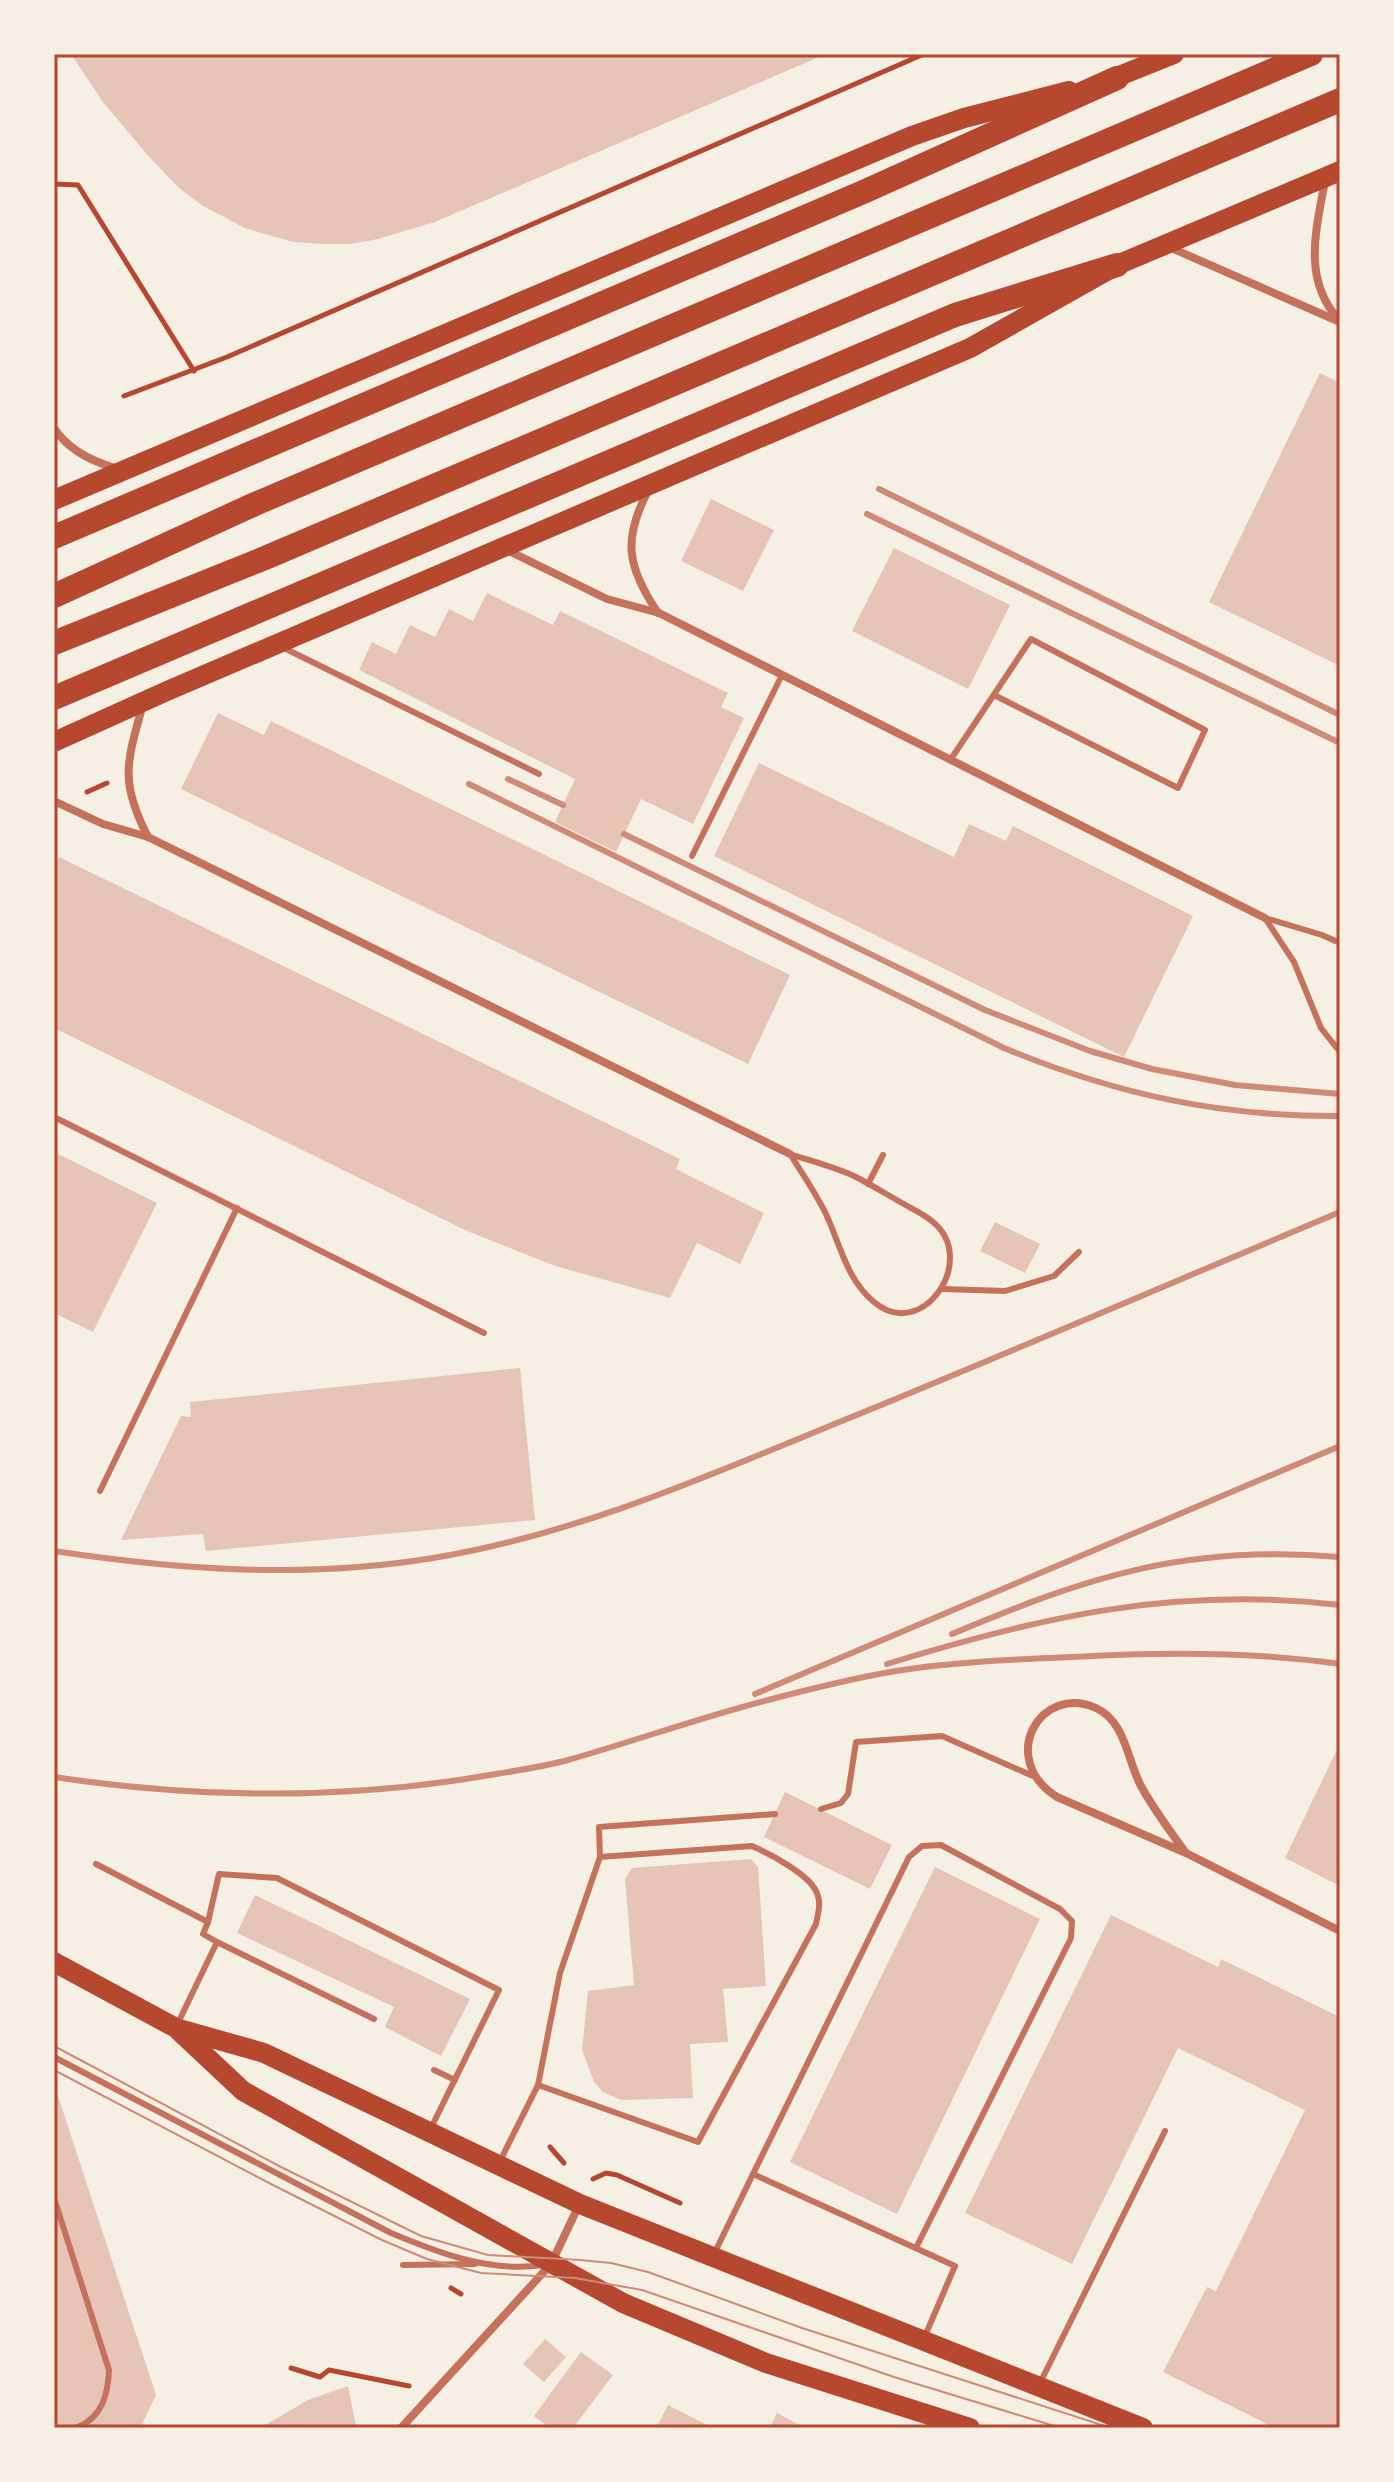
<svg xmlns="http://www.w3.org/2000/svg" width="1394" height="2482" font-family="Literata,serif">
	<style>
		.building { fill: #e6c5b7 }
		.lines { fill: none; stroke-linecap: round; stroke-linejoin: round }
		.path { stroke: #b5482f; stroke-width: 5 }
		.service { stroke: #c5725c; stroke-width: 6 }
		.minor { stroke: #c5725c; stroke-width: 8 }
		.primary { stroke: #b5482f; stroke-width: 20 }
		.motorway { stroke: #b5482f; stroke-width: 24 }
		.tram { stroke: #cf8b77; stroke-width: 2 }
		.rail { stroke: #cf8b77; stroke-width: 6 }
		.neatline { fill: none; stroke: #b5482f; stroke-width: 3 }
	</style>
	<rect width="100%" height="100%" fill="#f6efe4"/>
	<g class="building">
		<polygon points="71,54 826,54 435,222 378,239 350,244 323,244 293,242 245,228 203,206 179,188 150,158 103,102"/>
		<polygon points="1320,373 1340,383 1340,666 1209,602"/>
		<polygon points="711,499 774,530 743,591 681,561"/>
		<polygon points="894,548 1010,605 968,689 852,631"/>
		<polygon points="487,593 553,625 560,611 728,693 721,707 744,718 693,824 641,799 616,852 555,822 575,779 359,670 372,642 396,654 410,625 435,637 449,609 473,621"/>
		<polygon points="218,713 264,735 271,721 790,975 748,1064 181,789"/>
		<polygon points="759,763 954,857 969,824 1006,841 1013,826 1193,916 1124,1057 714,856"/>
		<polygon points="59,857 680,1159 676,1169 764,1213 740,1264 697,1243 670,1298 555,1266 467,1231 54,1028 54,867"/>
		<polygon points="54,1152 157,1203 93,1332 54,1313"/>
		<polygon points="995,1222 1040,1244 1025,1273 980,1251"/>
		<polygon points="520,1368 535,1520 206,1551 203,1534 121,1540 181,1416 191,1417 190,1402"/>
		<polygon points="1340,1743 1340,1886 1285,1858"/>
		<polygon points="785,1792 892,1845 870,1889 764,1837"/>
		<polygon points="751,1859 758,1867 766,1986 723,1989 728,2042 690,2044 693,2098 621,2100 603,2092 594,2082 582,2050 588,1991 634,1985 625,1879 632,1868"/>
		<polygon points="935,1867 1040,1919 897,2214 790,2162"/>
		<polygon points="255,1895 470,1999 441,2056 385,2027 394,2007 237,1933"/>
		<polygon points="1111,1915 1218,1967 1221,1959 1340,2017 1340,2428 1275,2428 1163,2372 1207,2287 1216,2291 1305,2110 1178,2048 1072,2264 965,2213"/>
		<polygon points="54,2091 57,2093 156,2395 140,2428 54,2428"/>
		<polygon points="545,2339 566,2357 544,2382 523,2364"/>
		<polygon points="581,2352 613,2375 573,2428 550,2428 534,2416"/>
		<polygon points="348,2386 356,2426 260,2428 308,2400"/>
		<polygon points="668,2405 713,2428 664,2428 658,2425"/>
		<polygon points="777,2413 805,2428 770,2428"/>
	</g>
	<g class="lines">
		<g class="path">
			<polyline points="54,184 78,185 194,371"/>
			<polyline points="124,396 227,357 924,54"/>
			<polyline points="87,792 107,783"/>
			<polyline points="550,2147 564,2163"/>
			<polyline points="593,2179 606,2173 617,2175 680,2203"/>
			<polyline points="451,2288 461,2294"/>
			<polyline points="291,2368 320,2377 329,2370 409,2386"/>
		</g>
		<g class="service">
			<polyline points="284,648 539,774"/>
			<polyline points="951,759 1031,639 1205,730 1178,788 994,695"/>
			<polyline points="692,856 782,675"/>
			<polyline points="1265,918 1294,962 1321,1028 1340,1052"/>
			<polyline points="1265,918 1322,935 1340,943"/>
			<polyline points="54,1117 484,1333"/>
			<path d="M790 1154C811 1161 834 1167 854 1176 870 1184 886 1194 902 1203 912 1209 924 1214 933 1222 979 1260 922 1343 874 1302 846 1279 840 1243 825 1212 815 1192 802 1173 790 1154Z"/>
			<polyline points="868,1184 883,1155"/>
			<polyline points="943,1289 1005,1291 1054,1276 1079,1252"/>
			<polyline points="100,1491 237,1208"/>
			<polyline points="821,1809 841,1803 848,1794 856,1742 942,1736 1033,1776"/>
			<polyline points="600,1857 599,1827 775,1814"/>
			<polyline points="96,1864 208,1922 203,1934 217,1942"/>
			<polyline points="208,1922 219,1874 277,1878 499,1990 431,2128"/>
			<polyline points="178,2023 217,1942 374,2019"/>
			<path d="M54 2057 391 2233C439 2253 490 2273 543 2265"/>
			<polyline points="434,2070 455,2080"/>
			<path d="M500 2161 538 2085 698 2142 816 1924C818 1913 822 1902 816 1891 808 1874 770 1854 752 1846L600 1857 560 1973 538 2085"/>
			<polyline points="753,2174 909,1857 922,1846 941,1845 1060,1909 1072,1921 1071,1938 916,2248"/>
			<path d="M54 2198 109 2370C108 2395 102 2418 76 2428"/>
			<polyline points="715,2252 753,2174 955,2266 925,2336"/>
			<polyline points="403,2265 475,2264"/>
			<polyline points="1040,2383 1165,2131"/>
		</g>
		<g class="minor">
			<path d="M1325 181C1316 230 1302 279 1339 320"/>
			<polyline points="1169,247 1340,322"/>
			<path d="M54 428C68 450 91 461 115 468"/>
			<path d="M649 489C622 539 627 567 658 613"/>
			<polyline points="507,550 607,599 659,613 1265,918"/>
			<path d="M143 704C127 762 119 781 148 837"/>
			<polyline points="54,801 103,824 148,837 790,1154"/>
			<path d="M1186 1853C1170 1831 1154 1810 1141 1786 1127 1760 1126 1722 1096 1708 1040 1683 997 1759 1057 1797L1186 1853 1340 1931"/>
			<polyline points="401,2428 551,2264 579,2205"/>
		</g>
		<g class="primary">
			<polyline points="1104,82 1174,54"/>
			<polyline points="54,500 912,136 964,118 1069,91"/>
			<polyline points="54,742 167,691 970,348 1117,265 1340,171"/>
			<polyline points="54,1962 176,2028 264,2053 580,2204 1143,2428"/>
			<polyline points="179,2031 243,2091 623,2303 766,2363 970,2428"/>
		</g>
		<g class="motorway">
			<polyline points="54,537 861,193 1117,78"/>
			<polyline points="54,596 255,504 1311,54"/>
			<polyline points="54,643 265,558 1340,100"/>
			<polyline points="54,698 955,315 1117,265"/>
		</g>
		<g class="tram">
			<polyline points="54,2046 281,2167 421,2236 488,2255 580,2260 611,2263 648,2272 802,2328 1111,2428"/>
			<polyline points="54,2070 273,2185 382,2240 427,2259 481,2273 575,2278 642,2290 894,2377 1061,2428"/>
		</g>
		<g class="rail">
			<polyline points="879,489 1340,715"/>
			<polyline points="867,514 1340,743"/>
			<polyline points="508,779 563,805"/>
			<path d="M469 784 1004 1048C1115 1094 1220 1117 1340 1116"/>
			<polyline points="624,834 985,1010 1090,1051 1152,1069 1235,1085 1340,1094"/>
			<path d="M54 1551C180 1570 306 1579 433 1558 573 1535 701 1479 832 1425 1002 1356 1171 1283 1340 1212"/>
			<path d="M952 1634C1089 1576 1188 1544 1340 1557"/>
			<path d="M887 1664C1042 1616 1177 1586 1340 1605"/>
			<polyline points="755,1694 1340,1446"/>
			<path d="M54 1777C194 1798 338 1800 478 1777 508 1772 538 1768 568 1760 635 1741 701 1717 768 1700 810 1689 853 1678 896 1671 961 1661 1026 1659 1092 1656 1175 1652 1258 1652 1340 1664"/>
		</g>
	</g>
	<rect width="1394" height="2482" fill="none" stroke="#f6efe4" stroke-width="112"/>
	<rect x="56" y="56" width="1282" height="2370" class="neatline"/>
</svg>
